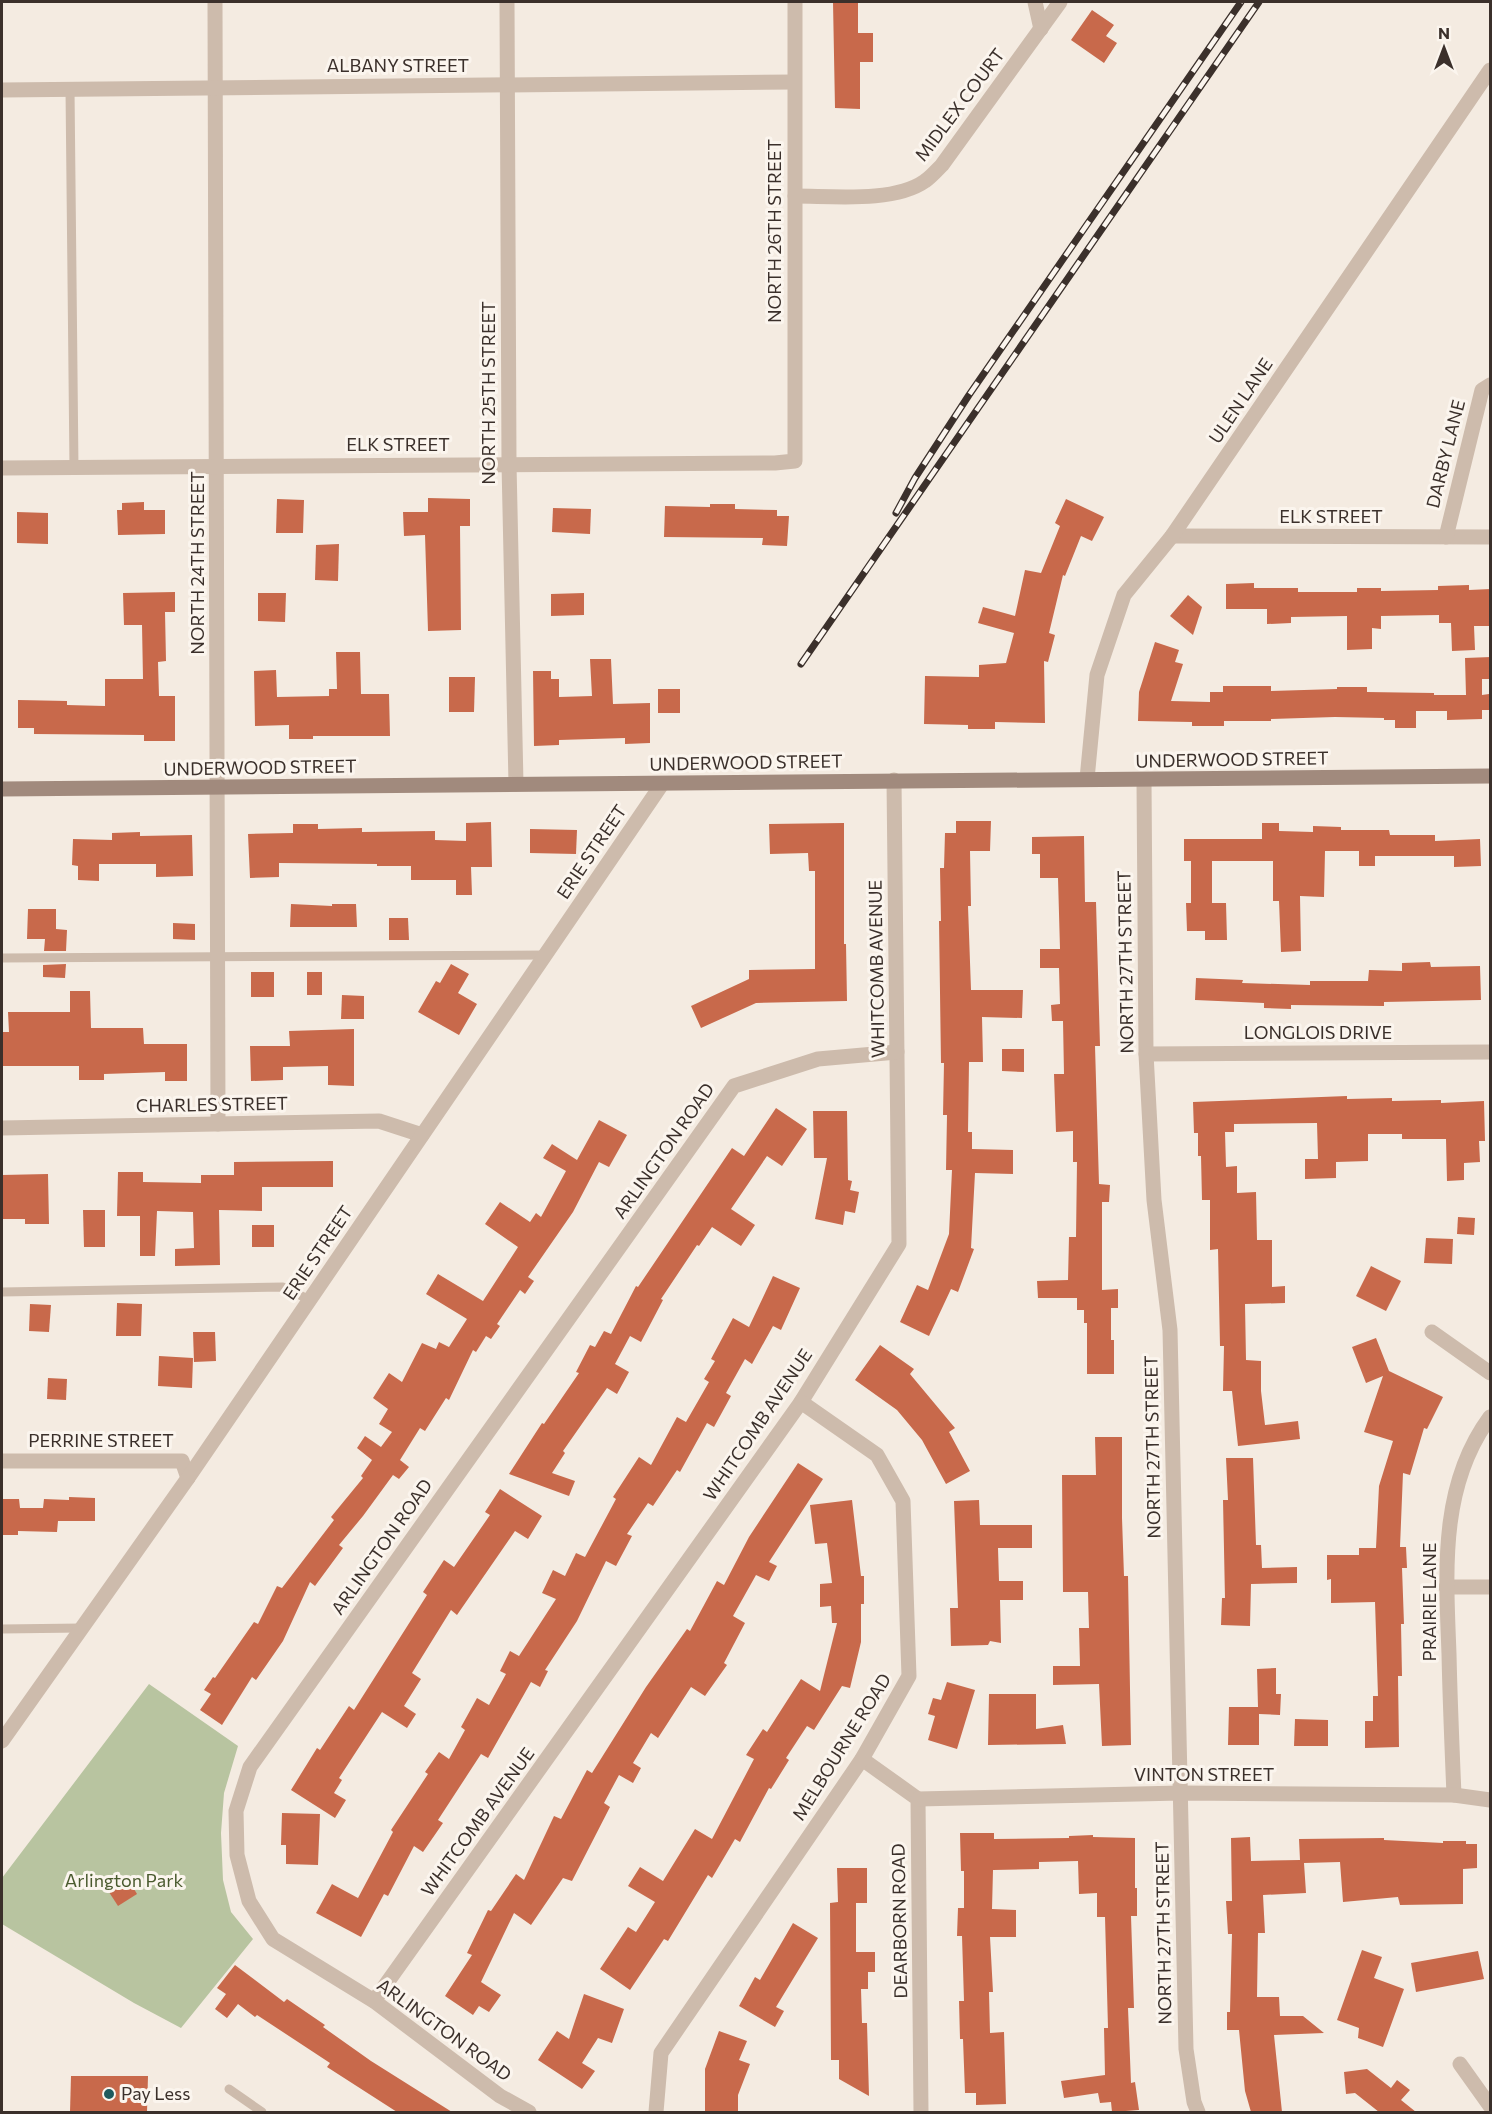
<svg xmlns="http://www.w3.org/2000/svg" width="1492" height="2114" font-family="Commissioner,sans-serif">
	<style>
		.green { fill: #b8c4a0 }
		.building { fill: #c8694b }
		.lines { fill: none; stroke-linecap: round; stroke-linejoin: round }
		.lane { stroke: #cdbbac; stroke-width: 9 }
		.street { stroke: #cdbbac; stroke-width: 15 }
		.secondary { stroke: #a18a7d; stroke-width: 15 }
		.rail-casing { stroke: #3b302b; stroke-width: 7 }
		.rail { stroke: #fbf5ee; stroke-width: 4.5; stroke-dasharray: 14; stroke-linecap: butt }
		.poi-dot { fill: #1f5a5e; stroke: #fbf5ee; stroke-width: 2 }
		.labels { text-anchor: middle; stroke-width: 6; stroke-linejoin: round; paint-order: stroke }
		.street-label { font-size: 18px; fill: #3b302b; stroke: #fbf5ee }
		.park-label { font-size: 18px; fill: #4a5a2e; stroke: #fbf5ee }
		.poi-label { font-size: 18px; fill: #3b302b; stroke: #fbf5ee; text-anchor: start }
	</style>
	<rect width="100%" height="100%" fill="#f4ebe1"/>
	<polygon class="green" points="149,1684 238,1746 224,1793 221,1833 223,1880 231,1912 253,1939 181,2028 134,2003 2,1924 2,1878"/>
	<g class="building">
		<polygon points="833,2 858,2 858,33 873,33 873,62 860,62 860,109 835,108"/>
		<polygon points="1092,10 1114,25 1106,36 1117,43 1104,63 1071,40"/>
		<polygon points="428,498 470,499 470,526 460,526 461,630 428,631 425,535 404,536 403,512 428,512"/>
		<polygon points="277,499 304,500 303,533 276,533"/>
		<polygon points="1066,499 1104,517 1092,541 1081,536 1065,576 1063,575 1049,633 1055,635 1048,662 1044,661 1045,723 995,722 995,729 968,729 968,725 924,724 925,676 979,677 979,665 1006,663 1014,633 978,623 983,607 1015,616 1025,570 1041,573 1060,526 1055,523"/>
		<polygon points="144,502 144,510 165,510 165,534 118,535 117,510 122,510 122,503"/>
		<polygon points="710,504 735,504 735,509 777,510 777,516 789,516 787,546 762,545 763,538 664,537 665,506 710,507"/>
		<polygon points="553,508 591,509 590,534 552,532"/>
		<polygon points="17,512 48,513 48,544 17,543"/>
		<polygon points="339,544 338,581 315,580 316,545"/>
		<polygon points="1254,583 1254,588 1298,588 1298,592 1357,592 1357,588 1381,588 1381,591 1438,590 1438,586 1469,585 1469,590 1491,589 1491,626 1474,626 1475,650 1452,651 1451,623 1439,623 1439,615 1381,616 1381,629 1372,628 1372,649 1347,650 1347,616 1291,617 1291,623 1267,624 1267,609 1226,609 1226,584"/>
		<polygon points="175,592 175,612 165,612 166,661 158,662 159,696 175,696 175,741 144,741 144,735 34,734 34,728 18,728 18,700 67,701 67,705 105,706 105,679 143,679 142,625 124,625 123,593"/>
		<polygon points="258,593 286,593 285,622 258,621"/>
		<polygon points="584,593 584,615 551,616 551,594"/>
		<polygon points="1188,595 1202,607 1193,635 1170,616"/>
		<polygon points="1155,642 1179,650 1175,662 1183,664 1171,701 1210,702 1210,692 1223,692 1223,686 1271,686 1271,691 1337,689 1337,687 1367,687 1367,692 1434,693 1434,695 1466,695 1465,658 1491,657 1491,679 1482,679 1482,695 1489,694 1489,710 1482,710 1482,719 1447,720 1447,711 1416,711 1416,728 1395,728 1395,720 1384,720 1384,718 1335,717 1271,719 1271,721 1224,721 1224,726 1192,726 1192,722 1138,721 1139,692"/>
		<polygon points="336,652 360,652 361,694 389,694 390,736 313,736 313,739 289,739 289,725 255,726 254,671 276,670 277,697 329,696 329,689 337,689"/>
		<polygon points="590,659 611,659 613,704 650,703 650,743 625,744 625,738 559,740 559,745 534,746 533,671 551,671 551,679 559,679 559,697 592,696"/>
		<polygon points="449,677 475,677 474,712 449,712"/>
		<rect x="658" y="689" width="22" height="24"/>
		<polygon points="956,821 991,821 990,851 970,851 971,906 968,906 971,990 1023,990 1022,1018 982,1017 983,1062 969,1062 968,1132 972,1132 972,1149 1013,1150 1013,1174 975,1173 971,1248 974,1249 958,1292 951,1289 929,1336 900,1322 917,1285 928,1290 949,1234 952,1170 946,1170 947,1115 943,1115 944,1063 941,1063 939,921 941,921 940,868 944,868 945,833 956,833"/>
		<polygon points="491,822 492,867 471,867 472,895 456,895 456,880 411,880 411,866 377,866 377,864 279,863 279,877 250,878 248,834 293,833 293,824 318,824 318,829 362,828 362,832 435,831 435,840 466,841 466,823"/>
		<polygon points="844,823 844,944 846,944 847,1001 756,1003 701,1028 691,1006 749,979 749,970 815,969 815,871 809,871 808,853 770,854 769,824"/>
		<polygon points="1262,823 1279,823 1279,831 1313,832 1313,826 1341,827 1341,830 1389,830 1390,835 1435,835 1435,841 1480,839 1481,866 1454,867 1454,856 1375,856 1375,866 1359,866 1359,851 1325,851 1324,897 1300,896 1301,951 1281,952 1279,901 1273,901 1273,861 1212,861 1212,903 1226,903 1227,940 1205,940 1205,931 1187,931 1186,903 1191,903 1191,861 1184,861 1184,839 1262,839"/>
		<polygon points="530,829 577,830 576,854 530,853"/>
		<polygon points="140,832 140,836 192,835 193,876 156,877 156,864 99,864 99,881 78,880 78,866 72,865 73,839 112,840 112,833"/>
		<polygon points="1084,836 1085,902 1096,902 1100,1046 1095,1046 1099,1184 1110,1185 1109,1202 1102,1202 1102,1290 1118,1289 1118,1308 1111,1308 1111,1340 1114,1340 1114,1374 1087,1374 1087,1323 1084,1323 1084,1310 1077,1310 1077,1298 1038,1298 1037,1281 1068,1280 1069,1237 1076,1237 1077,1162 1073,1162 1073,1131 1056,1132 1054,1074 1064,1074 1063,1021 1052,1021 1051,1005 1060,1004 1059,968 1040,968 1040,949 1060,949 1058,878 1040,878 1040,854 1032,854 1032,837"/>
		<polygon points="291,904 332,906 332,904 356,904 357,927 290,927"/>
		<polygon points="28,909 56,909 56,929 67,930 66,951 44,951 45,939 27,939"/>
		<polygon points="389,918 408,918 409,940 389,940"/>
		<polygon points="173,923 195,924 195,940 173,939"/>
		<polygon points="1430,962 1431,967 1480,966 1481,1000 1384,1002 1384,1006 1291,1005 1291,1009 1264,1008 1264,1003 1195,1000 1196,978 1243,980 1242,983 1310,985 1310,981 1368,981 1369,970 1402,971 1402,963"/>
		<polygon points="66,964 65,978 43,977 43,965"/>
		<polygon points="451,964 469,974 458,993 477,1004 459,1035 418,1012 436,981 440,983"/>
		<rect x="251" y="972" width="23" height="25"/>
		<rect x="307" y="972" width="15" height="23"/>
		<polygon points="70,991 90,991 91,1028 143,1028 144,1044 187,1044 187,1081 165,1081 165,1072 104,1074 104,1080 79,1080 79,1066 2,1066 2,1032 9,1032 8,1012 70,1012"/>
		<polygon points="342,995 364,996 364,1019 341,1019"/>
		<polygon points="354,1029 354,1086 328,1085 328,1066 283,1067 283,1080 251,1081 250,1046 290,1046 289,1031"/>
		<polygon points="1002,1049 1024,1049 1024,1072 1002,1071"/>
		<polygon points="1347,1096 1347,1099 1392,1098 1392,1101 1441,1100 1441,1103 1484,1101 1485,1141 1479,1141 1480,1162 1464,1163 1464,1180 1447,1181 1446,1139 1402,1139 1402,1134 1368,1134 1368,1161 1336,1162 1336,1178 1305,1179 1305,1159 1318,1159 1317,1123 1234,1124 1234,1132 1225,1132 1226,1167 1237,1166 1237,1193 1256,1192 1257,1240 1272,1240 1272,1287 1285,1286 1285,1303 1245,1304 1246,1360 1261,1361 1261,1391 1265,1425 1298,1421 1300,1439 1238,1446 1232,1391 1223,1391 1224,1346 1220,1346 1218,1249 1210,1250 1210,1200 1202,1200 1201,1156 1198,1156 1198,1133 1194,1133 1193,1102"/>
		<polygon points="776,1108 807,1129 782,1166 767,1156 731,1209 755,1225 741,1246 712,1227 699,1246 697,1245 661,1299 663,1300 641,1342 630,1336 615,1364 629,1372 617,1394 607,1388 563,1451 565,1453 552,1473 575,1481 569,1496 509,1474 542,1423 544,1424 579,1373 576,1372 590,1345 595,1347 604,1331 611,1334 636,1286 638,1287 732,1148 744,1156"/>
		<polygon points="813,1111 847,1111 848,1180 852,1181 850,1190 859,1192 855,1213 845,1211 843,1225 815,1219 827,1158 814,1158"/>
		<polygon points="599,1120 627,1135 609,1167 599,1162 573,1212 528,1277 534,1281 525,1294 520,1290 497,1324 500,1326 491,1339 486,1336 476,1352 473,1350 449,1400 446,1398 425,1431 420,1428 400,1460 409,1467 399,1479 393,1475 363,1516 339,1545 343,1548 315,1586 310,1582 283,1641 256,1680 252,1677 222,1725 200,1710 211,1694 204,1690 213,1677 215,1678 254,1622 258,1624 277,1586 282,1588 334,1520 331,1517 363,1478 361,1476 372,1460 357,1448 365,1436 381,1447 392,1432 379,1424 388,1409 373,1398 389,1373 402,1382 422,1343 436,1349 439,1342 449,1347 467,1319 426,1294 438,1274 483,1301 518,1247 485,1224 500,1202 530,1222 536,1213 541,1217 566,1171 543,1158 552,1144 577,1160"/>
		<polygon points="333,1161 333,1187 262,1187 262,1211 219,1210 220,1265 175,1266 175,1249 194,1248 193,1212 157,1211 155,1256 140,1256 140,1216 117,1216 118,1172 143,1172 143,1182 201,1183 201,1175 234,1175 234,1162"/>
		<polygon points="48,1174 49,1224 25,1224 25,1219 2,1219 2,1175"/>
		<polygon points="83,1210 105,1210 105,1247 84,1247"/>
		<polygon points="1458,1217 1475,1218 1474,1235 1457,1234"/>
		<rect x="252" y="1225" width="22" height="22"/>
		<polygon points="1426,1238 1453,1239 1452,1264 1424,1263"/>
		<polygon points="1371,1266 1401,1281 1386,1311 1356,1296"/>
		<polygon points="773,1276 800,1288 781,1330 773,1326 752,1364 745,1359 726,1393 731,1396 714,1427 707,1423 680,1472 677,1470 653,1506 648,1503 627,1534 632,1536 616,1566 606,1561 577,1621 545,1670 548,1671 540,1687 531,1682 488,1758 481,1754 438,1820 443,1823 423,1852 414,1846 388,1896 384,1894 361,1937 316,1913 332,1884 358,1898 393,1832 391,1830 428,1774 425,1772 439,1752 449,1759 465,1730 461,1727 477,1698 489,1705 506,1674 500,1671 510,1651 519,1656 556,1599 542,1593 553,1570 565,1576 576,1553 585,1557 616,1499 613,1497 639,1457 651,1465 677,1417 686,1422 709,1382 704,1379 715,1361 711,1359 733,1318 749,1327"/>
		<polygon points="117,1303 142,1304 141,1336 116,1336"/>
		<polygon points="30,1304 51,1305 49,1332 29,1331"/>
		<polygon points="193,1332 215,1332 216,1361 194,1362"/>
		<polygon points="1376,1338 1389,1371 1443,1397 1427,1429 1424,1428 1410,1475 1403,1473 1400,1547 1406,1547 1407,1568 1402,1568 1404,1624 1401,1624 1402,1676 1398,1676 1399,1747 1365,1748 1365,1721 1373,1721 1373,1696 1378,1696 1375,1602 1331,1603 1331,1579 1327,1580 1327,1555 1359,1555 1359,1548 1376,1548 1379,1486 1393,1441 1364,1432 1383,1376 1366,1383 1352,1347"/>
		<polygon points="880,1345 914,1369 910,1374 955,1428 949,1432 970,1471 946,1484 922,1440 897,1410 855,1380"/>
		<polygon points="159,1356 193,1358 192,1388 158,1386"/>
		<polygon points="48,1378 67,1379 66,1400 47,1399"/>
		<polygon points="1095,1437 1122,1437 1122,1518 1124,1576 1128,1576 1131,1745 1102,1746 1099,1684 1053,1685 1053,1666 1080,1666 1079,1628 1089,1628 1088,1592 1063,1592 1062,1475 1096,1475"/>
		<polygon points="1226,1458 1253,1458 1256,1545 1261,1545 1262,1568 1297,1567 1297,1583 1251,1584 1250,1626 1221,1625 1222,1598 1225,1598 1223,1500 1228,1500"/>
		<polygon points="798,1463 823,1479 769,1562 777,1566 769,1581 756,1575 733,1616 745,1623 724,1663 727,1665 705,1696 691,1687 658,1738 651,1733 633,1763 641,1768 633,1783 619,1775 604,1803 610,1807 572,1881 563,1878 531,1925 514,1913 481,1982 501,1995 489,2012 479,2006 473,2015 445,1996 472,1955 467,1953 488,1910 491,1911 516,1874 524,1880 554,1816 561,1819 587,1770 592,1773 646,1687 687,1629 690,1631 717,1581 724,1585 749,1537"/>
		<polygon points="500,1489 542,1516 528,1539 515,1531 457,1615 451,1610 412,1673 421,1679 404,1706 416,1714 407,1728 382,1712 339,1778 342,1780 334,1793 346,1800 335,1818 291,1790 317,1748 320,1750 349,1706 354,1710 427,1595 423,1592 444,1560 454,1567 490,1515 485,1512"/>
		<polygon points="69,1497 95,1498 95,1521 58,1521 57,1532 18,1531 18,1535 2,1535 2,1499 19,1499 20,1508 43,1508 44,1499 69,1500"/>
		<polygon points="852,1500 861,1576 864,1576 864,1604 861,1604 861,1642 850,1688 842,1686 814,1730 807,1726 786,1758 789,1760 771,1789 769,1788 740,1842 735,1839 712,1878 708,1875 668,1941 664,1939 630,1990 600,1969 628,1927 636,1932 655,1902 628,1886 640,1867 663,1881 695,1829 712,1839 754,1759 746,1755 763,1729 767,1732 801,1679 820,1691 837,1623 832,1623 831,1606 820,1607 820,1584 832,1583 827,1543 815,1544 810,1505"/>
		<polygon points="979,1500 980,1525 1032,1525 1032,1548 998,1548 999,1581 1023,1581 1023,1600 1000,1600 1001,1643 990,1641 988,1645 951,1646 950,1608 958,1608 954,1501"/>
		<polygon points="1276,1668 1276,1694 1281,1694 1280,1715 1259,1714 1259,1745 1228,1745 1229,1707 1258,1707 1257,1669"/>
		<polygon points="947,1682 975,1690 957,1749 928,1740 935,1716 928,1714 933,1698 941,1700"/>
		<polygon points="989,1694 1036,1694 1036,1729 1063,1725 1066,1744 988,1745"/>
		<polygon points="1295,1719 1328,1720 1328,1746 1294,1746"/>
		<polygon points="282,1813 320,1814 318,1865 286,1864 286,1845 281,1845"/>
		<polygon points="960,1833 994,1833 994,1839 1069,1838 1069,1836 1093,1835 1093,1837 1135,1838 1135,1888 1137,1888 1137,1916 1131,1916 1134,2008 1128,2008 1131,2083 1135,2082 1139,2110 1112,2112 1111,2102 1100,2103 1098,2093 1064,2098 1061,2081 1105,2075 1104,2028 1108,2028 1105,1917 1097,1917 1097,1893 1079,1894 1078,1861 1039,1862 1039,1869 993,1870 992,1909 1016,1910 1016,1937 990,1937 993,1992 989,1992 990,2033 1004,2032 1006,2104 976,2105 976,2093 965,2093 963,2039 960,2039 959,2001 964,2001 962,1936 957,1936 958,1908 964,1908 964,1871 961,1871"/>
		<polygon points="1250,1837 1251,1861 1300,1860 1299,1839 1384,1838 1384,1840 1443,1843 1443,1841 1466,1841 1466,1844 1477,1844 1477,1868 1463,1869 1463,1904 1400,1905 1398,1897 1343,1902 1340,1862 1304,1863 1306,1893 1263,1895 1265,1933 1258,1933 1257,1997 1279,1997 1280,2016 1303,2016 1324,2033 1274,2035 1282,2112 1251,2112 1245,2091 1239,2030 1227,2030 1227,2012 1230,2012 1232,1934 1228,1934 1226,1901 1232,1901 1231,1838"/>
		<polygon points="837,1868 867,1868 867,1903 856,1903 856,1952 875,1952 875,1972 868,1972 868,1989 861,1989 862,2023 867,2023 869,2096 839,2079 839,2060 831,2060 830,1903 838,1902"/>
		<polygon points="127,1877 137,1894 118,1906 107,1889"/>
		<polygon points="793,1923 818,1938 776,2007 784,2011 775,2027 739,2006 755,1977 760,1980"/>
		<polygon points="1362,1950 1382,1957 1374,1978 1404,1989 1383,2047 1358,2038 1359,2028 1337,2020"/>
		<polygon points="1478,1951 1484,1979 1416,1992 1411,1963"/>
		<polygon points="235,1965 284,2002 287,1999 325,2025 323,2027 371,2061 452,2112 397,2112 327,2067 330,2063 257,2015 255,2017 238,2004 227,2018 215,2009 226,1994 217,1988"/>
		<polygon points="584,1994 624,2009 612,2043 598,2038 582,2063 595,2071 582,2089 538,2060 557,2031 569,2039"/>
		<polygon points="719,2031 747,2041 739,2060 750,2064 738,2095 738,2112 705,2112 705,2069"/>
		<polygon points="1367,2069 1391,2088 1397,2080 1410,2090 1401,2100 1416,2112 1379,2112 1355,2093 1346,2094 1344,2072"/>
		<polygon points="71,2076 148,2076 147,2112 70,2112"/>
	</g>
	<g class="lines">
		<g class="lane">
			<polyline points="70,89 74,468"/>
			<polyline points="2,958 546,955"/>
			<polyline points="2,1292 283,1287 310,1300"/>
			<polyline points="2,1629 81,1628"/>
			<polyline points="229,2089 262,2112"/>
		</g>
		<g class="street">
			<polyline points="215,2 218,1124"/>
			<polyline points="507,2 509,464 516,784"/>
			<polyline points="1035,2 1041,29"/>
			<polyline points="2,90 794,82"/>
			<path d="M795 196C832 196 894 203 925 181 931 177 937 170 942 165L1060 2"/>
			<polyline points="2,468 775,463 795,461 795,2"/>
			<polyline points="1172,536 1490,537"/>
			<polyline points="1446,537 1482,390 1490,385"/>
			<polyline points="1087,779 1097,675 1124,595 1172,536 1490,70"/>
			<polyline points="1144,781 1146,1054 1154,1200 1170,1330 1186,2049 1194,2102 1198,2112"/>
			<polyline points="1146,1054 1490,1052"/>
			<polyline points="2,1128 379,1121 422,1135"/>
			<polyline points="1432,1332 1490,1373"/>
			<polyline points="2,1461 182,1461 188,1478"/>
			<polyline points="1446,1587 1490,1587"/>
			<polyline points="2,1741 188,1478 662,784"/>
			<polyline points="862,1759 918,1799 921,2112"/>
			<path d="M1454 1795C1452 1748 1450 1701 1449 1654 1446 1572 1439 1486 1490 1417"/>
			<polyline points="918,1799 1181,1793 1454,1795 1490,1800"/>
			<polyline points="374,2001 801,1402 899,1244 894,780"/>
			<polyline points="1460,2064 1490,2106"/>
			<polyline points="529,2112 500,2096 374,2001 273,1939 249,1901 237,1855 236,1811 250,1767 734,1086 818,1059 897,1052"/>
			<polyline points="656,2112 661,2053 862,1759 909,1676 903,1501 877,1455 801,1402"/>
		</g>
		<polyline class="secondary" points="2,789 1490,776"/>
		<g class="rail-casing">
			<g id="rail">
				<polyline points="896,513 915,478 969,395 1241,2"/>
				<polyline points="801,664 1259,2"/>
			</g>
		</g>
		<use href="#rail" class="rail"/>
	</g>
	<circle class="poi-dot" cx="109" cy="2094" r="6"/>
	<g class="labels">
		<g class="street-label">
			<text x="398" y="72">ALBANY STREET</text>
			<text transform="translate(960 105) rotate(-53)" y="6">MIDLEX COURT</text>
			<text transform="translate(775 231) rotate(-90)" y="6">NORTH 26TH STREET</text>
			<text transform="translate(489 393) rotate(-90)" y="6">NORTH 25TH STREET</text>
			<text transform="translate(1241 401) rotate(-56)" y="6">ULEN LANE</text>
			<text x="398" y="451">ELK STREET</text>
			<text transform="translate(1446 454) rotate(-76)" y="6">DARBY LANE</text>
			<text x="1331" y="523">ELK STREET</text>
			<text transform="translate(198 563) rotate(-90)" y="6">NORTH 24TH STREET</text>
			<text transform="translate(1232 760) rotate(-1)" y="6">UNDERWOOD STREET</text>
			<text transform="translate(746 763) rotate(-1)" y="6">UNDERWOOD STREET</text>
			<text transform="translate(260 768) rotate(-1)" y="6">UNDERWOOD STREET</text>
			<text transform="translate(592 852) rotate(-56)" y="6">ERIE STREET</text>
			<text transform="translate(1126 962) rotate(-91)" y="6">NORTH 27TH STREET</text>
			<text transform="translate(877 969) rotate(-91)" y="6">WHITCOMB AVENUE</text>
			<text x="1318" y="1039">LONGLOIS DRIVE</text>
			<text transform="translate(212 1105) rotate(-1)" y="6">CHARLES STREET</text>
			<text transform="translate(664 1151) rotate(-55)" y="6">ARLINGTON ROAD</text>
			<text transform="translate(318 1253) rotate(-56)" y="6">ERIE STREET</text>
			<text transform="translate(758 1425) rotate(-56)" y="6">WHITCOMB AVENUE</text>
			<text x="101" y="1447">PERRINE STREET</text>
			<text transform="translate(1153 1447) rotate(-91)" y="6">NORTH 27TH STREET</text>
			<text transform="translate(382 1547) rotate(-55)" y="6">ARLINGTON ROAD</text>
			<text transform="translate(1430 1602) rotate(-90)" y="6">PRAIRIE LANE</text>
			<text transform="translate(842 1747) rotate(-58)" y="6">MELBOURNE ROAD</text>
			<text x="1204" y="1781">VINTON STREET</text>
			<text transform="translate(478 1822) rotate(-54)" y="6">WHITCOMB AVENUE</text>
			<text transform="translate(900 1921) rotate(-91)" y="6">DEARBORN ROAD</text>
			<text transform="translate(1164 1933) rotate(-91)" y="6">NORTH 27TH STREET</text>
			<text transform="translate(444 2030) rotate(36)" y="6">ARLINGTON ROAD</text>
		</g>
		<g class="park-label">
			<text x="124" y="1887">Arlington Park</text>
		</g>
		<g class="poi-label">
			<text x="121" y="2100">Pay Less</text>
		</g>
	</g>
	<rect width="1492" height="2114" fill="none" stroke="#3b302b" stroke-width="6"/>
	<g transform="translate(1444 48)" stroke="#fbf5ee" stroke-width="4.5" paint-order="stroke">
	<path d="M0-4.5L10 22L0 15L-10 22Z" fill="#3b302b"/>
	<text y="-9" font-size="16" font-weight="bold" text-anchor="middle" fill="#3b302b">N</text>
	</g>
</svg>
